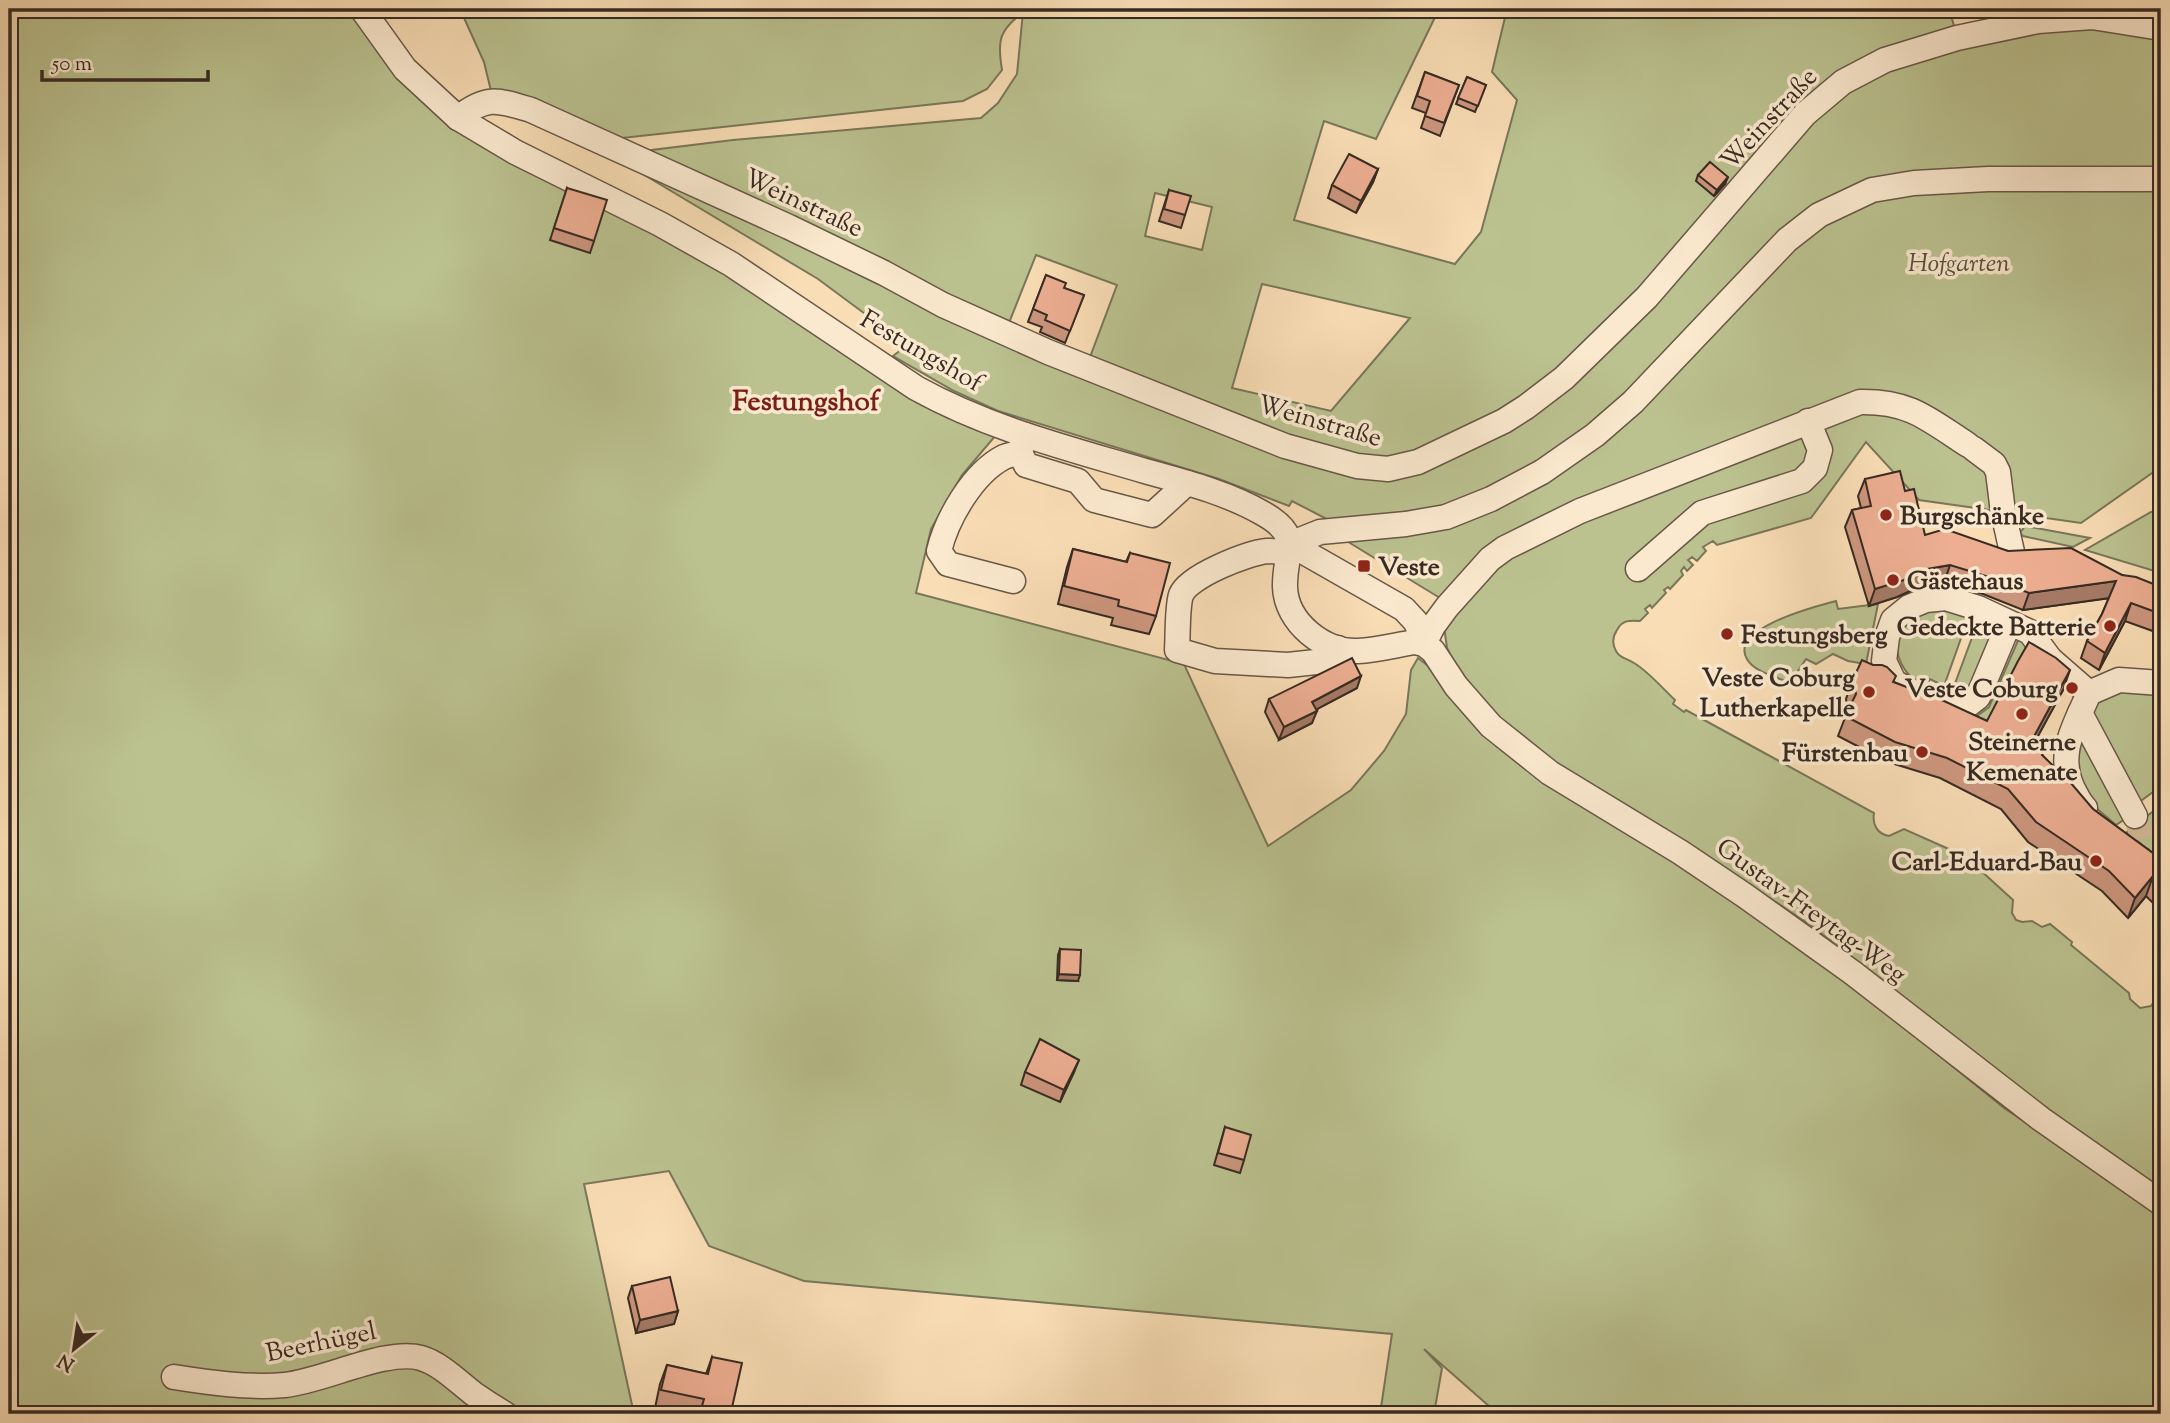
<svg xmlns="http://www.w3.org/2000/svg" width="2170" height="1423" font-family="'Sorts Mill Goudy',serif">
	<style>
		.green { fill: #bbc290; stroke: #79765a; stroke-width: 2; fill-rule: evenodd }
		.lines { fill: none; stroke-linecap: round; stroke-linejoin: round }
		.minor-tunnel { stroke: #d2b998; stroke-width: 24; stroke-dasharray: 24 12; stroke-linecap: butt }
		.minor-casing { stroke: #685848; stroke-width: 27 }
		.minor { stroke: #fbe9cf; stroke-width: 24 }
		.wall { fill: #cc967e; stroke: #372b23; stroke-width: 2 }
		.shaded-wall { fill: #a67a66; stroke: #372b23; stroke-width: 2 }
		.building { fill: #edae92; stroke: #372b23; stroke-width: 2 }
		.poi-dot { fill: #8f2418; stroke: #fbe9cf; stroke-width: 2.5 }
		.labels { text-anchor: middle; stroke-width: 7; stroke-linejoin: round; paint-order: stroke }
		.street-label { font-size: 26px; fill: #372b23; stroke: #fbe9cf }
		.park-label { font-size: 26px; font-style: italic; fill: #58513e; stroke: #fbe9cf }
		.poi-label { font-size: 26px; font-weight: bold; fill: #372b23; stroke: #fbe9cf; text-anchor: end }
		.neighbourhood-label { font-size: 28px; font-weight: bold; fill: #7a1f14; stroke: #fbe9cf }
	</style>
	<rect width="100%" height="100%" fill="#f9ddb5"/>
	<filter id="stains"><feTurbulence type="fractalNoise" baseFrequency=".00286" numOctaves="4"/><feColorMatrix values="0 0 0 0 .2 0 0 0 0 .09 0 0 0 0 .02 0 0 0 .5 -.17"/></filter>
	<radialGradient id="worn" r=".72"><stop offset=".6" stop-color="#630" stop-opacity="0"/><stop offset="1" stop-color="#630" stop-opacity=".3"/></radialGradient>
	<g class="green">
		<polygon points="9,9 358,9 402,73 1002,428 962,475 931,529 916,593 1184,664 1268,846 1351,790 1384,751 1406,714 1411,670 1418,658 1671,855 1835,971 2004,1108 2161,1212 2161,1414 1498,1414 1424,1349 1442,1368 1434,1414 1380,1414 1392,1334 804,1281 709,1246 669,1171 584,1184 634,1414 9,1414"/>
		<path d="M460 9H1439L1376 139 1324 121 1294 220 1455 264 1481 232 1517 100 1492 72 1507 9H1811L1822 15 1833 9H1949L1955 29 2047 9H2161V483L2155 471 2081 523 1919 500 1866 442 1811 518 1717 545 1713 541 1703 547 1706 551 1697 561 1692 557 1688 560 1693 565 1687 571 1684 567 1681 571 1683 575 1670 589 1668 587 1664 590 1666 593 1652 608 1650 605 1645 609 1648 613 1640 621C1630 620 1622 620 1617 630 1613 636 1612 644 1616 651 1620 659 1627 658 1634 663 1649 672 1662 688 1675 700L1673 704 1684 712 1686 710 1874 813C1872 824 1877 834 1889 836L1904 829 1951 850 1948 854 1955 858 1958 853 1968 859 2013 900 2012 913 2016 920 2022 922 2032 921 2042 927 2050 924 2072 942 2071 945 2129 993 2130 999 2140 1008 2151 1006 2158 996 2161 995V1191L2044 1107 1813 927 1686 842 1561 768 1496 716 1459 671 1447 648 1440 598 1345 540 1344 528 1292 501 1289 506 1219 479 998 411 954 391 893 356 907 345 818 279 611 155 733 140 981 118 998 103 1017 74 1023 12C999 31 997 40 1002 70L987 89 963 101 622 138 492 95 484 62ZM1155 193 1212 207 1202 250 1145 236ZM1036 255 1117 285 1084 373 1003 338ZM1262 284 1410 318 1331 411 1232 388Z"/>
		<polygon points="2157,511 2161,515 2161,573 2085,550 2151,512"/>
		<polygon points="2025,526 2090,538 2073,547 2023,536 2020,533"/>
		<path d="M1836 601 1838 609 1878 604 1866 664 1848 661 1833 654 1816 664 1806 659 1790 683C1777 677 1754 672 1747 659 1728 628 1818 606 1836 601Z"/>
		<path d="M1929 607 1970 613 1944 686 1930 679 1926 686C1902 676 1887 648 1906 625 1911 618 1922 613 1929 607Z"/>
		<polygon points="1980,616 2000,624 1970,688 1962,694 1950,697"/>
		<polygon points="2020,636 2046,668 2022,662 1980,741 1966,721 1977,716 1989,707"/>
		<polygon points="2161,686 2161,786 2134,806 2087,715 2089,694"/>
		<polygon points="2076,735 2085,744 2125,819 2116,825 2080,794"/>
		<polygon points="2161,805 2161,855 2145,848 2127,832"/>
	</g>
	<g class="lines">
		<polyline class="minor-tunnel" points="2135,816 2161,893"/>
		<g class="minor-casing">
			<g id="minor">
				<path d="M362 9 405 69 458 118 515 152 660 224 731 264 916 388C988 428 1067 448 1145 471 1185 482 1228 493 1264 514 1304 537 1284 552 1285 587 1286 622 1324 653 1358 651 1377 650 1396 645 1415 642L1424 644 1433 651 1456 686 1491 726 1550 773 1680 852 1744 895 1853 973 2041 1119 2161 1203"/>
				<path d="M458 118C487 95 498 100 531 110L789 227 884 273 943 305 1048 352 1285 446 1357 466 1388 469 1418 462 1504 421 1526 407 1564 378 1647 297 1805 114 1843 82 1885 60 1957 38 2038 21 2092 17 2161 28"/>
				<polyline points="1025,435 1020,452 1026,465 1078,481 1094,500 1152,515 1187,483"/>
				<polyline points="1974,449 1994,464 1998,472 2003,512 2012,552"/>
				<polyline points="1290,544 1320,532 1406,524 1446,517 1491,499 1542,472 1595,435 1633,402 1787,240 1819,215 1872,190 1914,183 1988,179 2161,179"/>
				<polyline points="1290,544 1404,609 1416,622 1424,644"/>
				<path d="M1289 552C1282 552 1275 551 1267 551 1248 553 1188 576 1181 595 1177 607 1178 636 1177 650L1215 661 1288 665 1316 662 1330 658 1338 648"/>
				<polyline points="1638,569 1702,513 1802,481 1815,468 1820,450 1808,421"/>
				<path d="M1013 581 948 564 939 551C947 518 973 473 1004 457 1009 455 1015 454 1020 452"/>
				<polyline points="2007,628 1978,697 1969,704 1954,709 1941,707 1894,682 1884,661 1887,637 1893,620 1909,607 1926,600 1946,598 1978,608 2030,632 2050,659 2089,693"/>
				<path d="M1424 644 1433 626 1447 607 1490 559 1505 548 1580 511 1860 402C1910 401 1928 419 1968 445"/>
				<polyline points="2080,713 2135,816"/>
				<path d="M2085 808C2079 802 2077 796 2073 789 2056 753 2075 726 2089 693L2119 680 2161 683"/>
				<path d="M174 1377C211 1383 248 1388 285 1385 324 1381 387 1348 421 1358 441 1364 457 1381 474 1394 484 1401 495 1408 505 1414"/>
			</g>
		</g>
		<use href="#minor" class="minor"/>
	</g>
	<g class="wall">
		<polygon points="1425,72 1459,85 1440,136 1421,128 1426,113 1412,108"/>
		<polygon points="1467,77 1486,85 1475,112 1456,104"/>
		<polygon points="1378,169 1373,182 1356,213 1328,198 1332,185"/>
		<polygon points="1698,175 1725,184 1714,196 1696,181"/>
		<polygon points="567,188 594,241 590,253 550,240"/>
		<polygon points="1169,190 1185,215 1181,228 1159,221"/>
		<polygon points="1046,275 1064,288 1084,295 1065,343 1040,332 1042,327 1028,322"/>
		<polygon points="1865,479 1905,491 1925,535 2008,551 2122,575 2161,587 2161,634 2125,621 2099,670 2081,658 2087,641 2102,614 2109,598 2023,610 1983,594 1944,583 1921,586 1897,597 1869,606 1845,527 1852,510 1861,508 1858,496"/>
		<polygon points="1073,549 1126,562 1130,553 1156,616 1149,634 1111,625 1113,618 1058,604 1067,567"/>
		<polygon points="1873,665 1894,682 1987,721 2063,690 2035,741 2043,756 2093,809 2161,859 2161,910 2159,909 2146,896 2128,918 2102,891 2028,842 2001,809 1940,778 1888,762 1838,736 1848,710 1846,699 1853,679"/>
		<polygon points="1357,688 1316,709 1312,723 1279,740 1265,712 1269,699"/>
		<polygon points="1060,949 1078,981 1057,980 1058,955"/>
		<polygon points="1025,1072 1074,1072 1060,1102 1021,1085"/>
		<polygon points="1225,1127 1244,1160 1240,1173 1214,1165"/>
		<polygon points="632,1286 678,1311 674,1324 636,1333 628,1298"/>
		<polygon points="712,1357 731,1412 730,1414 683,1414 655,1408 660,1384 667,1365 706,1374"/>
	</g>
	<g class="shaded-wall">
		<polygon points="1378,169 1373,182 1356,213 1361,201"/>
		<polygon points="1728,177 1725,184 1714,196 1717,190"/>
		<polygon points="1950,565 1944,583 1921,586 1897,597 1869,606 1875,589 1927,569"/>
		<polygon points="2116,581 2110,598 2023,610 2029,593"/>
		<polygon points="2131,603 2125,621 2099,670 2105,653"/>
		<polygon points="2070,670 2063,690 2025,760 2032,740"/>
		<polygon points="1361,676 1357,688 1308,714 1312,702"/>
		<polygon points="1317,711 1312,723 1279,740 1284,727"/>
		<polygon points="2153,876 2146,896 2128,918 2135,898"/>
		<polygon points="1059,974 1080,975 1078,981 1057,980"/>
		<polygon points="1079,1060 1074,1072 1060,1102 1064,1090"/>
		<polygon points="678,1311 674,1324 636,1333 640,1320"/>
	</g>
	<g class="building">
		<polygon points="1425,72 1459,85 1444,123 1425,116 1430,101 1417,96"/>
		<polygon points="1467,77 1486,85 1478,106 1458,98"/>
		<polygon points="1349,154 1378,169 1361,201 1332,185"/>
		<polygon points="1710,162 1728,177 1717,190 1698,175"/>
		<polygon points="567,188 607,200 594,241 554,228"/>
		<polygon points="1169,190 1191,196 1185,215 1164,209"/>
		<polygon points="1046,275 1066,283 1064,288 1084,295 1070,331 1045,320 1047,315 1033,309"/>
		<polygon points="1900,471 1905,491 1914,489 1925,535 1945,529 2008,551 2071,548 2122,575 2136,577 2161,587 2161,614 2131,603 2105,653 2087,641 2102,614 2116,581 2029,593 1989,577 1950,565 1927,569 1904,580 1875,589 1852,510 1871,506 1865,479"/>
		<polygon points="1073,549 1127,562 1130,553 1170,563 1156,616 1118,606 1119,600 1064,586"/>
		<polygon points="2029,642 2056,658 2070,670 2032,740 2046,746 2042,755 2070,782 2093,809 2161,859 2161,884 2153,876 2135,898 2109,871 2036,822 2008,789 1947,758 1895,742 1845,716 1856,694 1853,679 1862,660 1873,665 1882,665 1887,667 1896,676 1893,682 1944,701 1987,721 2018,661"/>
		<polygon points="1352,658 1361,676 1312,702 1317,711 1284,727 1269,699"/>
		<polygon points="1060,949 1081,950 1080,975 1059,974"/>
		<polygon points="1040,1039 1079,1060 1064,1090 1025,1072"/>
		<polygon points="1225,1127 1251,1135 1244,1160 1218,1153"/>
		<polygon points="670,1277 678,1311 640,1320 632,1286"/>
		<polygon points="712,1357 742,1363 731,1412 702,1406 704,1399 661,1390 667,1365 708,1374"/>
	</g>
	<g class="poi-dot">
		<circle cx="1886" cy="515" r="7"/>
		<rect x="1357" y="559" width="14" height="14" rx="3.5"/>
		<circle cx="1893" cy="580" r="7"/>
		<circle cx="2110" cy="626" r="7"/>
		<circle cx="1727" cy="634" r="7"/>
		<circle cx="2072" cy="688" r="7"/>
		<circle cx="1869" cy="692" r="7"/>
		<circle cx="2022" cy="714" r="7"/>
		<circle cx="1922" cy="752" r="7"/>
		<circle cx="2096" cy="861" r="7"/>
	</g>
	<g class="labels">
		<g class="street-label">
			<text transform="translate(1768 118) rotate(-47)" y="9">Weinstraße</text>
			<text transform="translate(804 202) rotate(25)" y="9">Weinstraße</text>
			<text transform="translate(922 350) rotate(30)" y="9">Festungshof</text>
			<text transform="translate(1320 420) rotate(16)" y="9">Weinstraße</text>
			<text transform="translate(1812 910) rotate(36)" y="9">Gustav-Freytag-Weg</text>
			<text transform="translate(321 1341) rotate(-12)" y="9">Beerhügel</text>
		</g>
		<g class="park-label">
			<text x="1959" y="271">Hofgarten</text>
		</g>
		<g class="poi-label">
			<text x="1900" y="524" text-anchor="start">Burgschänke</text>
			<text x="1378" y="575" text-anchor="start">Veste</text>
			<text x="1907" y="589" text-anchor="start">Gästehaus</text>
			<text x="2096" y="635">Gedeckte Batterie</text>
			<text x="1741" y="643" text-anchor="start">Festungsberg</text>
			<text x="1855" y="686">Veste Coburg<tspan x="1855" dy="30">Lutherkapelle</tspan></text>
			<text x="2058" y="697">Veste Coburg</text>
			<text x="2022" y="750" text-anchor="middle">Steinerne<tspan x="2022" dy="30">Kemenate</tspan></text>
			<text x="1908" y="761">Fürstenbau</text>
			<text x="2082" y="870">Carl-Eduard-Bau</text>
		</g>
		<g class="neighbourhood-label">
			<text x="806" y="410">Festungshof</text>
		</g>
	</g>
	<rect width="2170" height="1423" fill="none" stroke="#f9ddb5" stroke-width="35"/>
	<rect x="10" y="10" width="2149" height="1402" fill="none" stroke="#372b23" stroke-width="3.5"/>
	<rect x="18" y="18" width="2135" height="1388" fill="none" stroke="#372b23" stroke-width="2"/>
	<g transform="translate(74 1349) rotate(210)" stroke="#fbe9cf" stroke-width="5" paint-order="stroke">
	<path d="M0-5L12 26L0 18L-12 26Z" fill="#372b23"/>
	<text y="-10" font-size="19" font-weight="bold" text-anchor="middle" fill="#372b23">N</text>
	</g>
	<path d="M42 70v10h166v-10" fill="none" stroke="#372b23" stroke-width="3.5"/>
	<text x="52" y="70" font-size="21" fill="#372b23" stroke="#fbe9cf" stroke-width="5" paint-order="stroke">50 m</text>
	<rect width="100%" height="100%" filter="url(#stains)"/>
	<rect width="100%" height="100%" fill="url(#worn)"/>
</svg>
